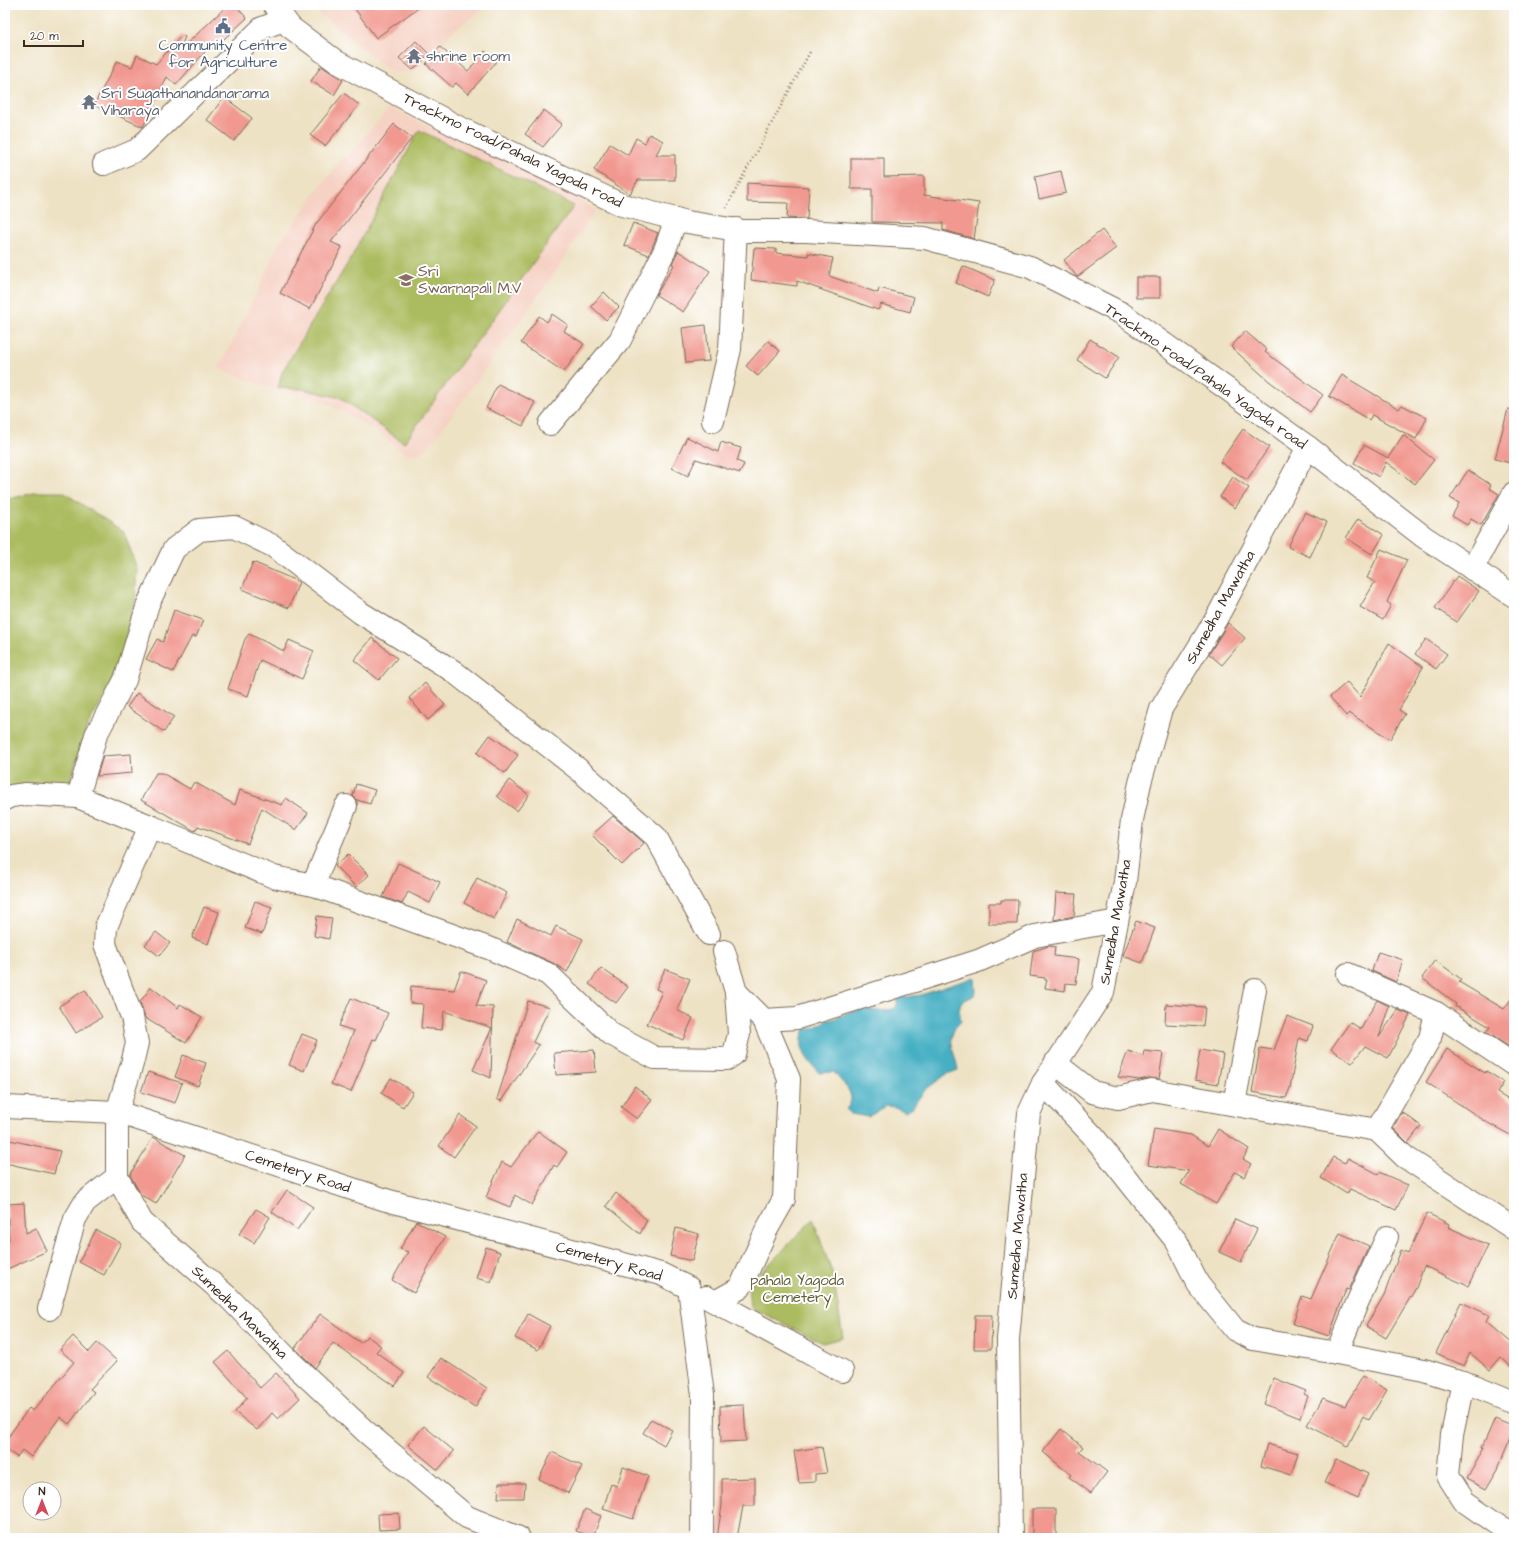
<svg xmlns="http://www.w3.org/2000/svg" width="1519" height="1543" font-family="'Architects Daughter',sans-serif">
	<style>
		.built { fill: #f6d2c4 }
		.green { fill: #abbb5e; stroke: #73723e }
		.water { fill: #44afc3; stroke: #406c70 }
		.building { fill: #f19990 }
		.lines { fill: none; stroke-linecap: round; stroke-linejoin: round }
		.minor-casing { stroke: #7a6a58; stroke-width: 24 }
		.path { stroke: #7a6a58; stroke-width: 2.5; stroke-dasharray: 1 3; stroke-linecap: butt }
		.minor { stroke: #fff; stroke-width: 22 }
		.labels { text-anchor: middle; stroke-width: 4; stroke-linejoin: round; paint-order: stroke }
		.service-label { font-size: 15px; fill: #4e5e75; stroke: #fff }
		.worship-label { font-size: 15px; fill: #5b616d; stroke: #fff; text-anchor: start }
		.street-label { font-size: 15px; fill: #3b2a1e; stroke: #fff }
		.education-label { font-size: 15px; fill: #785e54; stroke: #fff; text-anchor: start }
		.park-label { font-size: 15px; fill: #625d34; stroke: #fff }
	</style>
	<rect width="100%" height="100%" fill="#fff"/>
	<filter id="ink" filterUnits="userSpaceOnUse"><feTurbulence type="fractalNoise" baseFrequency=".025" numOctaves="2"/><feDisplacementMap in="SourceGraphic" scale="8" xChannelSelector="R" yChannelSelector="G"/><feConvolveMatrix kernelMatrix="1 2 1 2 8 2 1 2 1" color-interpolation-filters="sRGB"/></filter>
	<filter id="wash" filterUnits="userSpaceOnUse"><feTurbulence type="fractalNoise" baseFrequency=".012" numOctaves="4" result="noise"/><feDisplacementMap in="SourceGraphic" scale="16" xChannelSelector="R" yChannelSelector="G"/><feGaussianBlur stdDeviation="0.9" result="paint"/><feColorMatrix in="noise" values="0 0 0 0 0 0 0 0 0 0 0 0 0 0 0 0 0 1.4 0 .05"/><feComposite in="paint" operator="in"/></filter>
	<g filter="url(#wash)">
		<rect width="100%" height="100%" fill="#eee2c4"/>
		<g class="built">
			<polygon points="309,5 489,5 454,30 413,73 391,72"/>
			<polygon points="390,108 568,192 595,210 559,267 448,421 430,445 417,455 404,453 379,432 331,405 305,395 264,386 218,369 257,293 278,245 324,181"/>
		</g>
		<g class="green">
			<polygon points="419,130 574,206 404,443 341,398 302,389 278,388 282,372 352,256"/>
			<polygon points="38,492 63,492 124,532 137,569 135,604 122,652 108,690 87,727 70,782 60,787 5,793 5,500"/>
			<polygon points="813,1219 833,1275 843,1338 823,1343 750,1307 748,1286"/>
		</g>
		<path class="water" d="M975 977 976 993 973 996 961 1002 959 1010 961 1021C959 1024 956 1026 955 1028 947 1041 956 1056 958 1070L947 1074 925 1090 911 1109 906 1112 895 1107 886 1106 868 1117 851 1114 846 1109C860 1095 841 1083 834 1072L819 1073C807 1059 796 1048 805 1029L813 1028 828 1020 834 1019 849 1012 863 1009 881 1011 893 1009 897 1005 898 998 921 995Z"/>
		<g id="blocks">
			<g class="building">
				<polygon points="228,5 235,5 247,18 213,49 210,46 176,85 167,77 143,127 94,105 117,61 132,67 137,55 156,64 182,35 185,37 179,51"/>
				<polygon points="352,5 422,5 376,38"/>
				<polygon points="416,41 429,54 413,70 399,58"/>
				<polygon points="440,47 468,71 485,51 497,61 468,94 456,83 452,87 426,64"/>
				<polygon points="321,66 343,80 334,95 311,81"/>
				<polygon points="344,93 359,105 325,146 310,135"/>
				<polygon points="224,97 252,118 234,141 207,120"/>
				<polygon points="544,110 562,124 543,147 525,134"/>
				<polygon points="394,124 412,138 331,242 342,247 310,309 280,293 316,224"/>
				<polygon points="649,134 663,141 656,155 675,155 675,180 638,180 630,194 594,170 610,144 628,155 636,138 645,143"/>
				<polygon points="851,158 884,158 884,177 924,176 924,195 979,203 974,239 943,230 943,223 872,222 872,189 851,189"/>
				<polygon points="1061,171 1066,193 1039,199 1035,177"/>
				<polygon points="747,183 809,187 807,219 787,218 788,203 747,202"/>
				<polygon points="633,223 658,233 649,255 624,245"/>
				<polygon points="1102,230 1116,248 1077,277 1064,260"/>
				<polygon points="754,248 776,249 776,253 808,256 808,253 833,258 829,276 878,293 879,288 914,297 910,312 881,304 878,310 797,281 797,286 751,280"/>
				<polygon points="678,251 710,271 683,312 656,295 674,265 672,264"/>
				<polygon points="963,266 995,280 988,297 956,283"/>
				<rect x="1136" y="277" width="24" height="21"/>
				<polygon points="604,292 619,307 606,320 591,306"/>
				<polygon points="552,314 568,325 564,331 584,344 564,372 521,343 539,316 547,322"/>
				<polygon points="706,325 709,361 686,363 682,328"/>
				<polygon points="1245,331 1267,350 1265,352 1323,395 1310,412 1269,381 1231,347"/>
				<polygon points="1090,339 1119,357 1105,378 1077,360"/>
				<polygon points="768,341 780,351 758,376 746,366"/>
				<polygon points="1342,375 1399,409 1402,405 1427,418 1416,439 1372,415 1369,420 1329,396"/>
				<polygon points="498,384 535,402 523,426 486,408"/>
				<polygon points="1508,409 1514,410 1514,464 1495,459"/>
				<polygon points="1243,429 1269,447 1247,480 1220,462"/>
				<polygon points="1403,435 1434,460 1415,484 1386,462 1379,477 1354,463 1364,445 1388,458"/>
				<polygon points="687,437 718,452 721,442 741,448 737,461 744,464 740,473 696,459 688,476 672,468"/>
				<polygon points="1468,470 1491,485 1489,488 1499,494 1481,525 1471,519 1467,525 1452,516 1459,503 1450,498"/>
				<polygon points="1233,477 1249,488 1235,508 1220,497"/>
				<polygon points="1305,512 1327,522 1310,557 1288,547"/>
				<polygon points="1358,519 1384,535 1372,554 1346,538"/>
				<polygon points="1381,549 1407,560 1387,602 1391,605 1383,620 1360,607 1375,582 1367,578"/>
				<polygon points="253,562 299,582 289,608 242,589"/>
				<polygon points="1457,576 1479,591 1457,622 1435,608"/>
				<polygon points="174,610 203,620 196,637 192,636 173,672 146,659 157,639 163,642"/>
				<polygon points="1228,623 1245,638 1222,665 1209,654"/>
				<polygon points="249,634 284,651 289,640 314,651 302,679 260,660 248,696 228,689 245,639"/>
				<polygon points="372,638 397,658 379,680 354,660"/>
				<polygon points="1426,639 1447,654 1436,669 1415,654"/>
				<polygon points="1389,643 1423,667 1399,710 1405,714 1390,739 1349,713 1346,716 1330,697 1347,682 1360,697"/>
				<polygon points="425,683 445,705 428,720 409,698"/>
				<polygon points="137,693 174,717 164,732 127,707"/>
				<polygon points="490,735 518,755 505,773 477,753"/>
				<polygon points="131,754 132,773 97,776 103,756"/>
				<polygon points="156,773 162,773 190,789 194,782 235,805 240,790 282,805 286,798 308,813 296,830 262,808 248,844 198,826 195,831 141,800"/>
				<polygon points="509,780 529,795 517,811 497,796"/>
				<polygon points="356,784 375,790 370,804 357,800 353,796"/>
				<polygon points="613,816 644,843 622,865 592,835"/>
				<polygon points="348,854 369,875 356,887 335,866"/>
				<polygon points="398,863 440,882 430,903 408,892 402,904 383,897"/>
				<polygon points="477,878 507,893 494,919 464,903"/>
				<polygon points="1056,893 1076,894 1074,916 1054,920"/>
				<polygon points="1001,900 1018,900 1017,924 989,924 989,903 1001,903"/>
				<polygon points="255,901 272,907 262,934 245,928"/>
				<polygon points="204,907 219,912 208,944 192,938"/>
				<polygon points="317,916 332,918 329,939 314,936"/>
				<polygon points="517,919 551,936 556,926 583,939 567,972 553,963 507,942"/>
				<polygon points="1136,921 1155,928 1142,963 1123,956"/>
				<polygon points="156,932 170,943 159,956 145,945"/>
				<polygon points="1049,946 1055,947 1054,956 1079,959 1076,984 1066,983 1065,991 1045,988 1047,980 1045,980 1045,978 1030,976 1033,951"/>
				<polygon points="1378,952 1403,960 1396,982 1372,971"/>
				<polygon points="1435,960 1461,979 1459,982 1504,1009 1514,995 1514,1050 1486,1032 1490,1027 1455,1006 1456,1004 1422,978"/>
				<polygon points="601,968 628,987 616,1003 589,984"/>
				<polygon points="665,969 690,979 677,1010 693,1018 683,1040 647,1024 662,992 656,989"/>
				<polygon points="461,971 486,980 476,1006 493,1007 491,1078 473,1070 492,1028 444,1011 442,1030 421,1028 423,1004 410,1003 411,986 454,990"/>
				<polygon points="151,987 178,1008 180,1004 202,1017 186,1043 145,1018 140,1002"/>
				<polygon points="85,990 102,1017 76,1033 59,1006"/>
				<polygon points="351,998 388,1013 376,1040 373,1039 351,1092 331,1084 354,1031 339,1026"/>
				<polygon points="1377,1000 1389,1006 1379,1037 1398,1010 1410,1015 1388,1058 1365,1046 1352,1063 1331,1049 1350,1022 1361,1029"/>
				<polygon points="528,1001 550,1007 533,1042 539,1045 501,1101 497,1099"/>
				<polygon points="1166,1004 1205,1007 1203,1026 1165,1024"/>
				<polygon points="1287,1016 1313,1026 1308,1041 1299,1038 1290,1088 1286,1098 1252,1092 1260,1048 1274,1050"/>
				<polygon points="302,1034 317,1040 304,1071 289,1065"/>
				<polygon points="1447,1049 1485,1073 1486,1071 1504,1082 1497,1093 1514,1103 1514,1137 1488,1123 1426,1082"/>
				<polygon points="594,1050 596,1072 556,1075 554,1053"/>
				<polygon points="1200,1050 1223,1054 1218,1084 1195,1080"/>
				<polygon points="1128,1051 1143,1056 1144,1051 1163,1053 1159,1079 1149,1078 1139,1080 1118,1077"/>
				<polygon points="183,1055 206,1063 198,1086 175,1077"/>
				<polygon points="148,1072 182,1083 175,1103 141,1092"/>
				<polygon points="391,1078 413,1092 403,1107 381,1093"/>
				<polygon points="635,1086 652,1100 637,1119 621,1107"/>
				<polygon points="1402,1112 1421,1126 1408,1143 1393,1128"/>
				<polygon points="460,1115 476,1126 454,1157 439,1146"/>
				<polygon points="1154,1129 1191,1135 1208,1146 1218,1129 1249,1149 1243,1159 1251,1164 1244,1177 1235,1172 1216,1204 1181,1184 1189,1171 1148,1165"/>
				<polygon points="538,1131 567,1152 557,1167 554,1165 532,1205 515,1195 510,1207 486,1197 502,1162 511,1167"/>
				<polygon points="153,1137 185,1155 156,1204 141,1195 130,1175"/>
				<polygon points="5,1139 60,1151 54,1174 5,1163"/>
				<polygon points="1333,1157 1345,1163 1348,1158 1378,1174 1379,1172 1408,1185 1396,1210 1350,1189 1347,1194 1321,1178"/>
				<polygon points="287,1190 313,1207 297,1230 272,1212"/>
				<polygon points="616,1193 647,1220 640,1234 606,1206"/>
				<polygon points="24,1203 26,1233 36,1228 47,1251 5,1270 5,1242 9,1240 7,1204"/>
				<polygon points="256,1209 270,1217 254,1243 239,1234"/>
				<polygon points="1427,1213 1449,1224 1448,1227 1488,1245 1468,1286 1424,1266 1416,1288 1386,1338 1366,1326 1384,1295 1401,1250 1408,1253"/>
				<polygon points="1235,1219 1257,1229 1241,1262 1219,1252"/>
				<polygon points="416,1221 445,1237 414,1293 392,1280 408,1252 400,1249"/>
				<polygon points="676,1228 699,1234 692,1261 670,1256"/>
				<polygon points="96,1230 121,1243 104,1275 79,1262"/>
				<polygon points="1340,1233 1369,1246 1349,1290 1346,1289 1329,1336 1293,1324 1302,1296 1311,1299"/>
				<polygon points="486,1247 500,1252 491,1282 476,1278"/>
				<polygon points="1461,1302 1489,1315 1486,1321 1514,1345 1514,1370 1501,1357 1490,1370 1470,1353 1464,1366 1436,1353"/>
				<polygon points="320,1314 361,1343 367,1336 381,1346 376,1352 404,1373 395,1386 333,1343 315,1368 295,1348"/>
				<polygon points="528,1314 550,1326 538,1350 515,1338"/>
				<polygon points="975,1315 992,1315 991,1349 974,1349"/>
				<polygon points="73,1336 89,1352 97,1343 117,1361 90,1389 94,1392 69,1424 60,1417 31,1457 22,1450 17,1457 5,1449 5,1441 29,1408 33,1411 74,1362 60,1350"/>
				<polygon points="228,1351 260,1388 276,1373 300,1398 278,1419 272,1413 257,1430 235,1412 247,1398 215,1362"/>
				<polygon points="441,1358 487,1388 475,1407 428,1377"/>
				<polygon points="1363,1376 1387,1390 1369,1420 1363,1416 1348,1446 1307,1425 1323,1398 1345,1406"/>
				<polygon points="1274,1378 1306,1391 1304,1394 1308,1396 1300,1418 1264,1404"/>
				<polygon points="744,1405 746,1441 721,1442 720,1406"/>
				<polygon points="1495,1418 1514,1426 1514,1430 1498,1469 1486,1489 1467,1479 1484,1448 1482,1448"/>
				<polygon points="651,1419 672,1430 664,1445 643,1433"/>
				<polygon points="424,1426 454,1451 438,1470 408,1445"/>
				<polygon points="1061,1429 1083,1447 1079,1451 1107,1472 1091,1493 1069,1477 1071,1475 1043,1452"/>
				<polygon points="1267,1444 1298,1453 1291,1475 1261,1466"/>
				<polygon points="822,1447 827,1473 815,1474 815,1482 799,1483 794,1451"/>
				<polygon points="552,1452 582,1466 568,1493 539,1479"/>
				<polygon points="1336,1459 1368,1474 1358,1498 1325,1483"/>
				<polygon points="623,1467 648,1476 633,1519 603,1509 611,1484 617,1486"/>
				<polygon points="755,1478 755,1506 743,1506 737,1538 717,1538 722,1505 722,1479"/>
				<polygon points="499,1483 525,1483 524,1498 498,1498"/>
				<polygon points="585,1509 601,1516 593,1537 576,1531"/>
				<rect x="1032" y="1509" width="24" height="29"/>
				<polygon points="399,1513 400,1529 379,1530 378,1514"/>
			</g>
		</g>
	</g>
	<g filter="url(#ink)">
		<use href="#blocks" fill-opacity="0" stroke="#7a6a58" stroke-width="1"/>
		<g class="lines">
			<g class="minor-casing">
				<g id="minor">
					<polyline points="274,5 290,27 337,62 460,128 622,205 687,222 743,231 806,231 925,238 1030,267 1121,313 1308,447 1424,537 1514,596"/>
					<polyline points="104,164 137,150 262,28 284,20"/>
					<polyline points="713,421 730,349 736,229"/>
					<polyline points="550,424 620,340 665,250 676,219"/>
					<polyline points="1472,569 1514,493"/>
					<polyline points="78,797 96,735 125,680 148,604 174,549 199,530 234,527 273,546 361,613 453,671 578,769 656,837 709,934"/>
					<polyline points="5,799 11,796 26,794 78,797 150,826 106,927 105,944 132,1017 137,1043 132,1064 117,1112 386,1200 661,1274 689,1288 703,1395 702,1538"/>
					<polyline points="150,826 274,877 313,885 491,949 548,974 611,1034 655,1058 727,1059 734,1054 739,1034 736,992"/>
					<polyline points="313,885 346,806"/>
					<polyline points="1348,974 1436,1013 1514,1065"/>
					<polyline points="764,1020 797,1018 978,961 1035,936 1117,921"/>
					<polyline points="1055,1063 1092,1092 1118,1098 1152,1090 1377,1130 1405,1157 1514,1229"/>
					<polyline points="1043,1083 1093,1136 1177,1242 1198,1284 1235,1330 1253,1339 1337,1353 1424,1370 1475,1386 1514,1402"/>
					<polyline points="1234,1104 1255,990"/>
					<polyline points="5,1107 117,1112 117,1177 142,1222 229,1298 291,1362 365,1431 467,1517 519,1538"/>
					<polyline points="1377,1130 1430,1038 1436,1013"/>
					<polyline points="706,1297 842,1371"/>
					<polyline points="715,1302 740,1288 767,1229 784,1199 789,1079 764,1020 736,992 724,951"/>
					<polyline points="49,1309 75,1219 85,1202 117,1177"/>
					<polyline points="1337,1353 1357,1303 1387,1237"/>
					<polyline points="1463,1382 1452,1435 1448,1476 1464,1501 1514,1536"/>
					<polyline points="1011,1538 1008,1339 1029,1113 1043,1083 1103,992 1125,882 1132,820 1140,783 1161,709 1216,619 1308,447"/>
				</g>
			</g>
			<polyline class="path" points="726,208 810,52"/>
			<use href="#minor" class="minor"/>
		</g>
	</g>
	<defs>
		<g id="civic-bare" transform="scale(1.2)"><path d="M-.6-6.5H3V-4.5H.6V-3L4-1V1h2V6H-6V1h2V-1L-.6-3ZM-1.2 2.5V6h2.4V2.5Z" fill="#5c6f8a" stroke="#fff" stroke-width="2.5" paint-order="stroke"/></g>
		<g id="temple-bare" transform="scale(1.2)"><path d="M0-6L5-2H3V0L6.5 2.5H4V6H1.5V3h-3V6H-4V2.5H-6.5L-3 0V-2H-5Z" fill="#6b7280" stroke="#fff" stroke-width="2.5" paint-order="stroke"/></g>
		<g id="school-bare" transform="scale(1.2)"><path d="M0-5L7-2L0 1L-7-2ZM-4 1L0 2.5L4 1V4Q0 6-4 4Z" fill="#8d6e63" stroke="#fff" stroke-width="2.5" paint-order="stroke"/></g>
	</defs>
	<g fill-rule="evenodd">
		<use href="#civic-bare" x="223" y="26"/>
		<use href="#temple-bare" x="414" y="56"/>
		<use href="#temple-bare" x="89" y="102"/>
		<use href="#school-bare" x="406" y="280"/>
	</g>
	<g class="labels">
		<g class="service-label">
			<text x="223" y="50">Community Centre<tspan x="223" dy="17">for Agriculture</tspan></text>
		</g>
		<g class="worship-label">
			<text x="426" y="61">shrine room</text>
			<text x="101" y="98">Sri Sugathanandanarama<tspan x="101" dy="17">Viharaya</tspan></text>
		</g>
		<g class="street-label">
			<text transform="translate(513 150) rotate(26)" y="5">Trackmo road/Pahala Yagoda road</text>
			<text transform="translate(1206 376) rotate(35)" y="5">Trackmo road/Pahala Yagoda road</text>
			<text transform="translate(1220 607) rotate(-61)" y="5">Sumedha Mawatha</text>
			<text transform="translate(1115 922) rotate(-80)" y="5">Sumedha Mawatha</text>
			<text transform="translate(298 1171) rotate(18)" y="5">Cemetery Road</text>
			<text transform="translate(1017 1236) rotate(-85)" y="5">Sumedha Mawatha</text>
			<text transform="translate(609 1261) rotate(16)" y="5">Cemetery Road</text>
			<text transform="translate(240 1312) rotate(44)" y="5">Sumedha Mawatha</text>
		</g>
		<g class="education-label">
			<text x="418" y="276">Sri<tspan x="418" dy="17">Swarnapali M.V</tspan></text>
		</g>
		<g class="park-label">
			<text x="797" y="1285">pahala Yagoda<tspan x="797" dy="17">Cemetery</tspan></text>
		</g>
	</g>
	<rect width="1519" height="1543" fill="none" stroke="#fff" stroke-width="20"/>
	<g transform="translate(42 1501)"><circle r="19" fill="#ffffff" stroke="#b1aaa5"/>
	<path d="M0-3L7 15L0 10L-7 15Z" fill="#d1495b"/>
	<text y="-6" font-size="11" font-weight="bold" text-anchor="middle" fill="#3b2a1e">N</text>
	</g>
	<path d="M24 40v6h59v-6" fill="none" stroke="#3b2a1e" stroke-width="2"/>
	<text x="30" y="40" font-size="12" fill="#3b2a1e" stroke="#ffffff" stroke-width="3" paint-order="stroke">20 m</text>
</svg>
